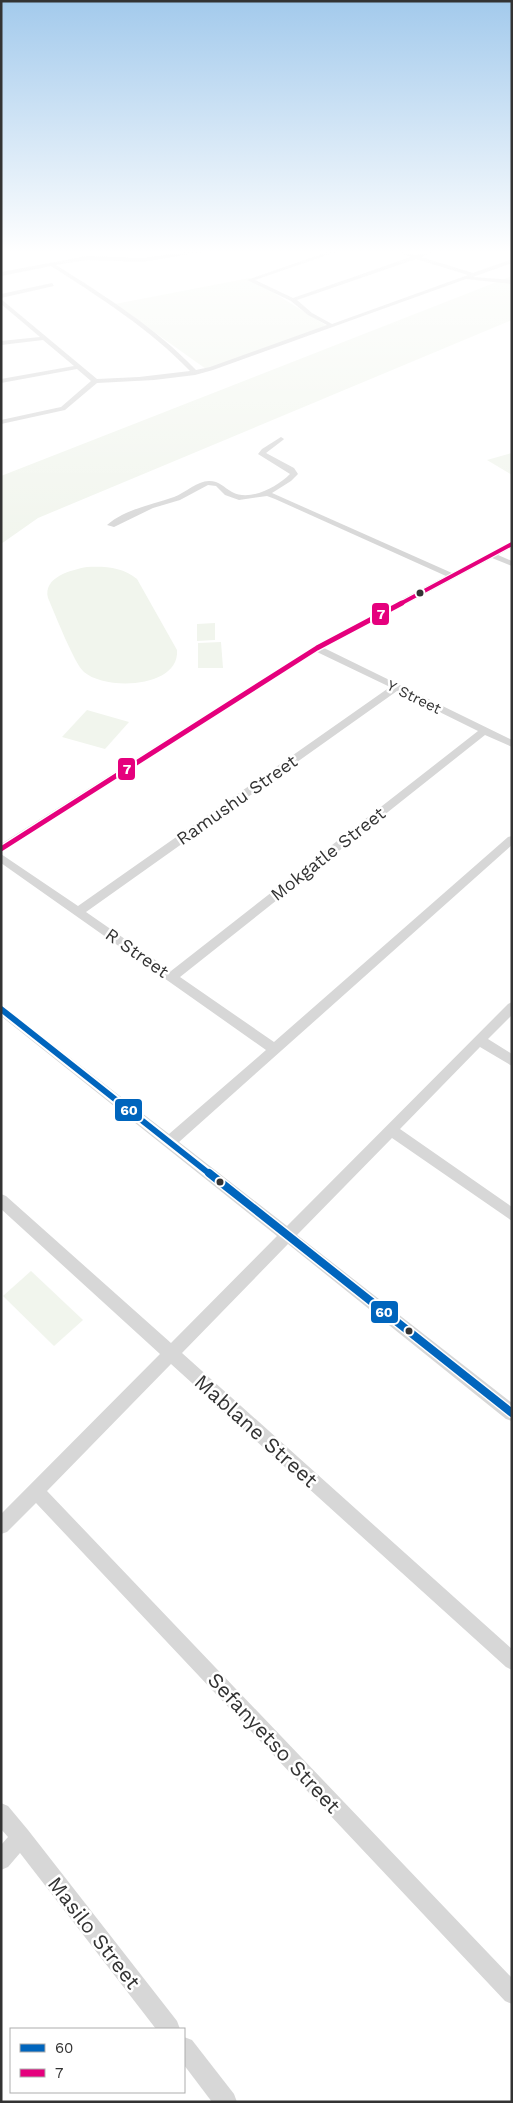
<svg xmlns="http://www.w3.org/2000/svg" width="513" height="2103" font-family="'Work Sans',sans-serif">
	<style>
		.green { fill: #f1f5ed }
		.lines { fill: none; stroke-linecap: round; stroke-linejoin: round }
		.minor { fill: #d7d7d7; fill-rule: evenodd }
		.bus-1-far1-casing { stroke: #fff; stroke-width: 10 }
		.bus-1-casing { stroke: #fff; stroke-width: 11 }
		.bus-2-far1-casing { stroke: #fff; stroke-width: 6 }
		.bus-2-casing { stroke: #fff; stroke-width: 8 }
		.bus-1-far1 { stroke: #0065bd; stroke-width: 6 }
		.bus-1 { stroke: #0065bd; stroke-width: 8 }
		.bus-2-far1 { stroke: #e5007d; stroke-width: 4 }
		.bus-2 { stroke: #e5007d; stroke-width: 5 }
		.bus-dot { fill: #333; stroke: #fff; stroke-width: 2 }
		.labels { text-anchor: middle; stroke-width: 5; stroke-linejoin: round; paint-order: stroke }
		.far-street-label { font-size: 15px; fill: #333; stroke: #fff }
		.street-label { font-size: 18px; fill: #333; stroke: #fff }
		.near-street-label { font-size: 21px; fill: #333; stroke: #fff }
		.line-badge { stroke: #fff; stroke-width: 2 }
		.badge-label { font-size: 14px; text-anchor: middle; font-weight: bold; fill: #fff }
	</style>
	<rect width="100%" height="100%" fill="#fff"/>
	<g class="green">
		<polygon points="512,276 512,320 38,518 1,544 1,476"/>
		<polygon points="250,278 327,326 206,369 115,304"/>
		<polygon points="512,453 512,475 487,460"/>
		<path d="M87 567C104 566 123 567 137 579L177 650C180 688 106 691 84 672 74 663 55 614 48 598 43 577 71 570 87 567Z"/>
		<polygon points="215,623 215,640 197,641 197,624"/>
		<polygon points="221,642 223,668 198,668 198,643"/>
		<polygon points="87,710 129,722 105,749 62,737"/>
		<polygon points="31,1271 83,1320 54,1346 3,1296"/>
	</g>
	<g class="lines">
		<g class="minor">
			<path d="M187 252H203L142 262 87 260 56 265C105 296 156 328 196 370L210 367 327 325 308 315 291 301 247 280 328 252H336L255 280 293 298 411 257 398 252 416 255 432 252 421 257 473 273 512 259V263L473 277 512 280V284L466 279 213 370 195 375 154 380 97 383 65 410 1 424V420L61 407 91 381 77 369 1 383V379L74 366 43 340 1 345V341L40 337 1 304V299L97 379 139 377 190 371C150 329 99 297 51 266L1 276V272L87 256 142 258ZM416 259 468 275 332 324 312 313 297 300Z"/>
			<polygon points="52,283 54,286 1,298 1,294"/>
			<path d="M281 437 284 439 283 440 266 453 294 468 298 474 291 481 272 493 452 573 512 542V547L498 555 512 561V566L492 558 324 648 512 740V747L485 735 180 977 274 1042 508 837 512 836V845L179 1142 287 1226 508 1004 512 1002V1015L488 1039 512 1054V1066L480 1047 400 1129 512 1207V1221L392 1138 297 1235 512 1403V1421L506 1419 288 1244 182 1353 512 1649V1670L506 1667 171 1364 47 1491 512 1978V2004L505 2001 36 1503 7 1532 1 1534V1514L160 1354 1 1209V1194L6 1196 171 1343 277 1236 1 1016V1004L169 1134 266 1050 1 863V854L78 906 390 687 317 652 1 852V844L314 646 446 576 275 499 267 496 239 500 225 495 216 486 208 485 180 500 153 508 114 527 107 525C125 509 152 505 174 497 185 493 197 481 209 481 220 481 223 487 232 492 250 502 277 487 290 474L258 454 262 449ZM397 691 478 731 171 971 86 912Z"/>
			<polygon points="1,1803 8,1806 28,1830 177,2021 180,2029 156,2029 20,1853 8,1867 1,1870 1,1845 8,1837 1,1829"/>
			<polygon points="184,2037 192,2040 234,2094 237,2102 212,2102 184,2065"/>
		</g>
		<g class="bus-1-far1-casing">
			<polyline id="bus-1-far1" points="1,1009 211,1175"/>
		</g>
		<g class="bus-1-casing">
			<polyline id="bus-1" points="209,1173 512,1413"/>
		</g>
		<g class="bus-2-far1-casing">
			<polyline id="bus-2-far1" points="400,604 512,544"/>
		</g>
		<g class="bus-2-casing">
			<polyline id="bus-2" points="1,849 317,648 402,603"/>
		</g>
		<use href="#bus-1-far1" class="bus-1-far1"/>
		<use href="#bus-1" class="bus-1"/>
		<use href="#bus-2-far1" class="bus-2-far1"/>
		<use href="#bus-2" class="bus-2"/>
	</g>
	<linearGradient id="sky" x2="0" y2="1"><stop stop-color="#a3caec"/><stop offset="0.46" stop-color="#fff"/><stop offset="1" stop-color="#fff" stop-opacity="0"/></linearGradient>
	<rect width="513" height="547" fill="url(#sky)"/>
	<g class="bus-dot">
		<circle cx="420" cy="593" r="4.5"/>
		<circle cx="220" cy="1182" r="4.5"/>
		<circle cx="409" cy="1331" r="4.5"/>
	</g>
	<g class="labels">
		<g class="far-street-label">
			<text transform="translate(414 697) rotate(26)" y="5">Y Street</text>
		</g>
		<g class="street-label">
			<text transform="translate(237 800) rotate(-35)" y="6">Ramushu Street</text>
			<text transform="translate(328 854) rotate(-38)" y="6">Mokgatle Street</text>
			<text transform="translate(137 953) rotate(35)" y="6">R Street</text>
		</g>
		<g class="near-street-label">
			<text transform="translate(256 1431) rotate(42)" y="7">Mablane Street</text>
			<text transform="translate(274 1743) rotate(47)" y="7">Sefanyetso Street</text>
			<text transform="translate(94 1933) rotate(52)" y="7">Masilo Street</text>
		</g>
	</g>
	<g class="line-badge">
		<rect x="371" y="602" width="19" height="24" rx="5" fill="#e5007d"/>
		<rect x="117" y="757" width="19" height="24" rx="5" fill="#e5007d"/>
		<rect x="114" y="1098" width="29" height="24" rx="5" fill="#0065bd"/>
		<rect x="370" y="1300" width="29" height="24" rx="5" fill="#0065bd"/>
	</g>
	<g class="badge-label">
		<text x="381" y="619">7</text>
		<text x="127" y="774">7</text>
		<text x="129" y="1115">60</text>
		<text x="384" y="1317">60</text>
	</g>
	<rect width="513" height="2103" fill="none" stroke="#333333" stroke-width="5"/>
	<rect x="10" y="2028" width="175" height="65" fill="#ffffff" stroke="#adadad"/>
	<rect x="20" y="2044" width="25" height="8" fill="#0065bd" stroke="#adadad"/>
	<text x="55" y="2053" font-size="15" fill="#333333">60</text>
	<rect x="20" y="2069" width="25" height="8" fill="#e5007d" stroke="#adadad"/>
	<text x="55" y="2078" font-size="15" fill="#333333">7</text>
</svg>
